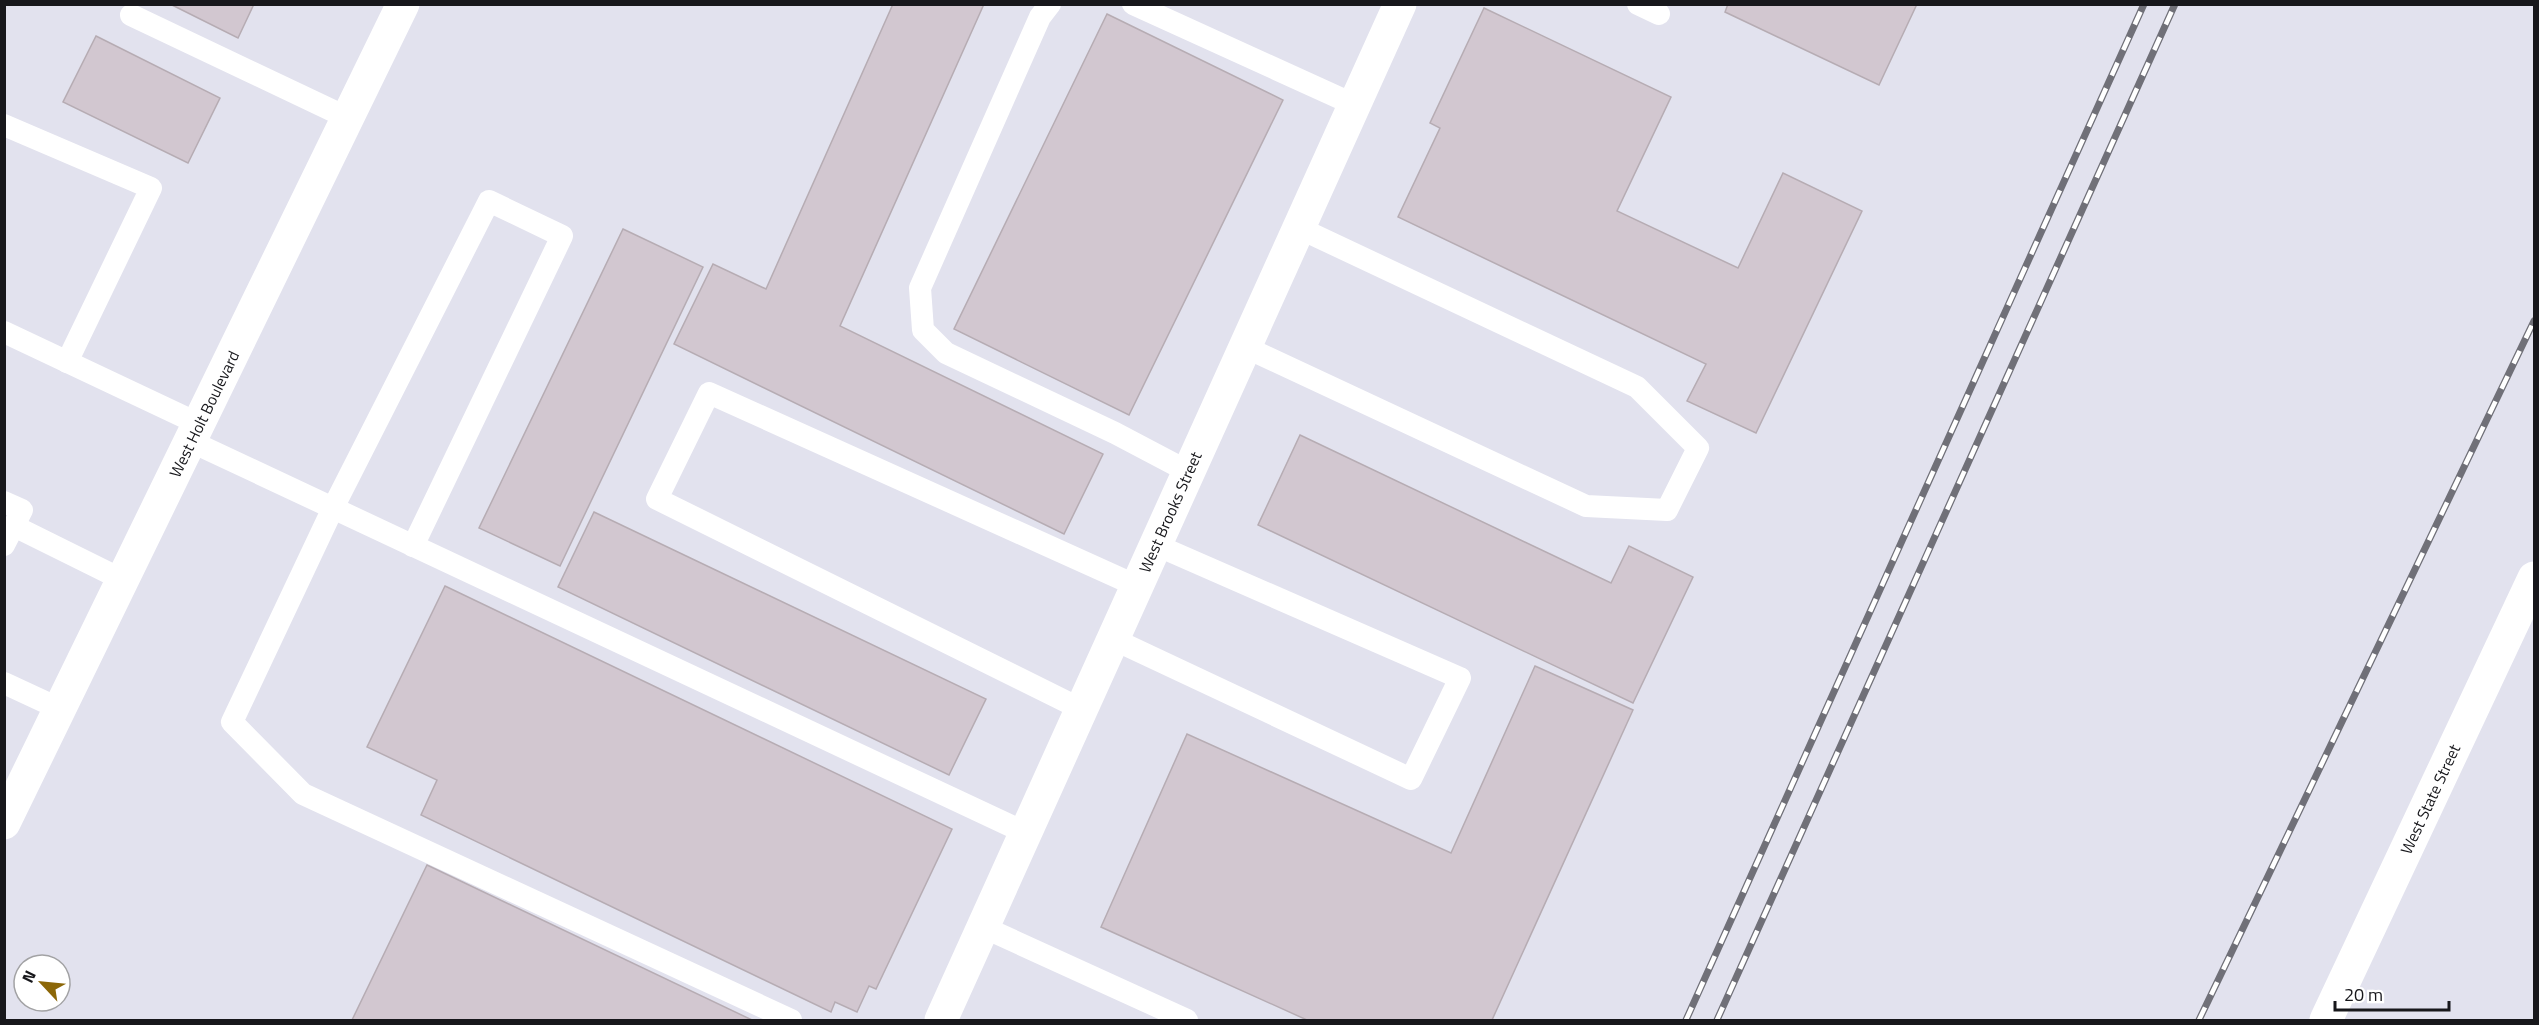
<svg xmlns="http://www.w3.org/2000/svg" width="2539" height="1025" font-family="'Titillium Web',sans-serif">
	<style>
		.building { fill: #d2c7d0; stroke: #b6acb3; stroke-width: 1.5 }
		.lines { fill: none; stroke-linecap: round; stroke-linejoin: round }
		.service { stroke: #fff; stroke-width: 22 }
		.minor { stroke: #fff; stroke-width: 33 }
		.tertiary { stroke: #fff; stroke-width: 33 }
		.primary { stroke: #fff; stroke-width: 33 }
		.rail-casing { stroke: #707078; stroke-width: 7 }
		.rail { stroke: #fff; stroke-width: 4.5; stroke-dasharray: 14; stroke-linecap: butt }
		.labels { text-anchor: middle; stroke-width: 5; stroke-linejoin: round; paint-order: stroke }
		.street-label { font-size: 16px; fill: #17171b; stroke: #fff }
	</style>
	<rect width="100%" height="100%" fill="#e2e2ee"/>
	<g class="building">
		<polygon points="170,4 254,4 238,38"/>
		<polygon points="893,4 984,4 840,326 1103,454 1064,534 674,344 713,264 766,289"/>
		<polygon points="1728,4 1917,4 1879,85 1725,12"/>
		<polygon points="1484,8 1671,97 1617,211 1738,268 1783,173 1862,211 1756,433 1687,401 1706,364 1398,217 1440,128 1430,123"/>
		<polygon points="1107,14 1283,100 1129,415 954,329"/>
		<polygon points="96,36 220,98 188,163 63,102"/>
		<polygon points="623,229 703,267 560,566 479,528"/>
		<polygon points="1300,435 1611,583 1629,546 1693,577 1633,703 1258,525"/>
		<polygon points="594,512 986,699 949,775 558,587"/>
		<polygon points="445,586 952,829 876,989 869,986 857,1012 835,1002 831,1012 421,815 437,780 367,747"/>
		<polygon points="1535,666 1633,710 1492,1020 1307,1020 1101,927 1187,734 1451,853"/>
		<polygon points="427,865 752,1020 352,1020"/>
	</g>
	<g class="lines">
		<g class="service">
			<polyline points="1050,4 1040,17 920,288 923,330 946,353 1115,433 1189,472"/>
			<polyline points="1133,4 1355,105"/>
			<polyline points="1638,4 1659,14"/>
			<polyline points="131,15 348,118"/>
			<polyline points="4,125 151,188 67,362"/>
			<polyline points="4,332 199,424"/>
			<polyline points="1245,347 1586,506 1667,510 1698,448 1637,387 1299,228"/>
			<polyline points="190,441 1026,833"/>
			<polyline points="4,502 22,510 4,545"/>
			<polyline points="14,526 123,580"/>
			<polyline points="413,546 562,236 489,201 333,508 232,722 303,794 791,1020"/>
			<polyline points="1113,639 1411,779 1460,678 1156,545"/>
			<polyline points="4,683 60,709"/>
			<polyline points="1081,709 657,499 709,393 1137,586"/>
			<polyline points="983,927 1187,1020"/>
		</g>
		<polyline class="minor" points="2326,1020 2534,578"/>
		<polyline class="tertiary" points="941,1020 1400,4"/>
		<polyline class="primary" points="4,823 403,4"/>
		<g class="rail-casing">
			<g id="rail">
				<polyline points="1686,1020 2144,4"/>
				<polyline points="1717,1020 2175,4"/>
				<polyline points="2199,1020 2534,321"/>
			</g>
		</g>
		<use href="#rail" class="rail"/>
	</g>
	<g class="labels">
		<g class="street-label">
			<text transform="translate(204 414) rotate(-64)" y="6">West Holt Boulevard</text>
			<text transform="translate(1170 512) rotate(-66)" y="6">West Brooks Street</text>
			<text transform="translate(2430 799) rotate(-65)" y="6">West State Street</text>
		</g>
	</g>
	<rect width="2539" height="1025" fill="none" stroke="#17171b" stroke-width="12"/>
	<g transform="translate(42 983) rotate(296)"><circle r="28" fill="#ffffff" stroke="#a2a2a4" stroke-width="1.5"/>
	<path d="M0-4.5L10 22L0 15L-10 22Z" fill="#8c6708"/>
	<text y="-9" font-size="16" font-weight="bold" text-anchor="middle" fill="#17171b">N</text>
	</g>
	<path d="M2335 1001v9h114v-9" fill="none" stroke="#17171b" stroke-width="3"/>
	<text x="2344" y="1001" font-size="18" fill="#17171b" stroke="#ffffff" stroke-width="4.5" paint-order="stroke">20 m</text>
</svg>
